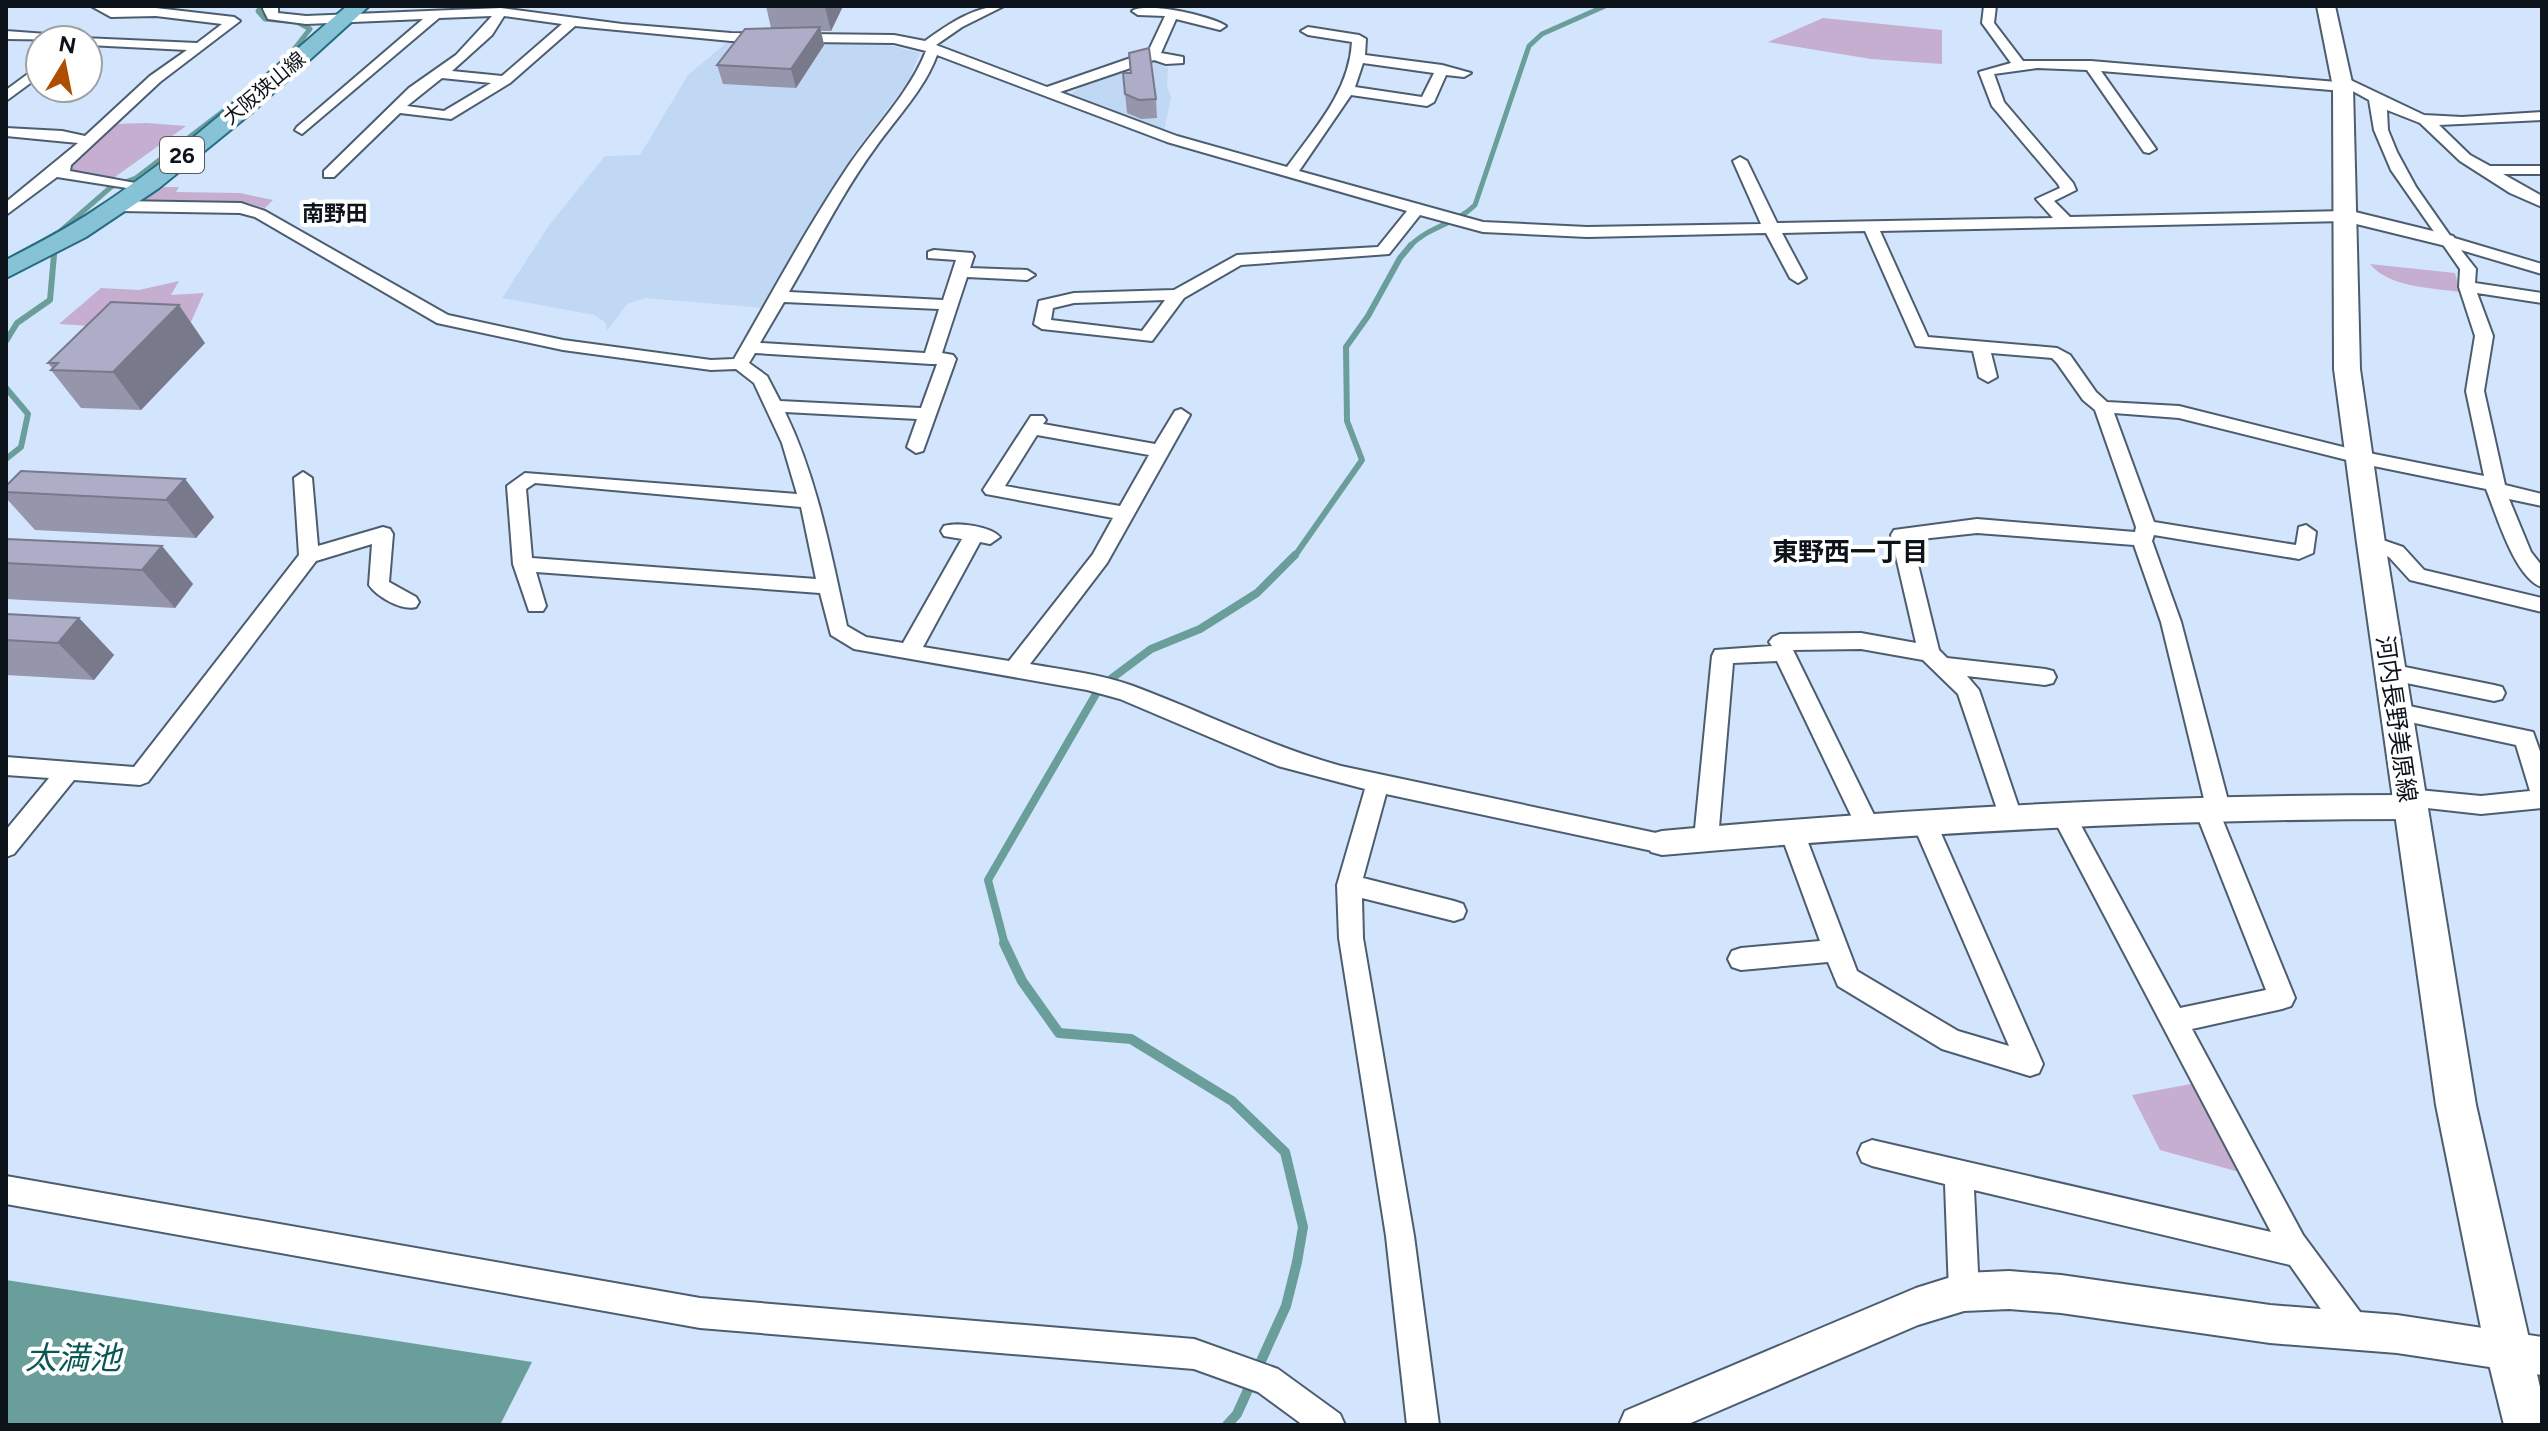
<svg xmlns="http://www.w3.org/2000/svg" width="2548" height="1431" font-family="Figtree,'Noto Sans JP',sans-serif">
	<style>
		.built { fill: #c1d8f5 }
		.green { fill: #c6aed0 }
		.water { fill: #6a9e9b }
		.lines { fill: none; stroke-linecap: round; stroke-linejoin: round }
		.stream-far3 { stroke: #6a9e9b; stroke-width: 5 }
		.stream-far2 { stroke: #6a9e9b; stroke-width: 6 }
		.stream-far1 { stroke: #6a9e9b; stroke-width: 8 }
		.stream { stroke: #6a9e9b; stroke-width: 10 }
		.minor-casing { stroke: #4d5d70; stroke-width: 4 }
		.tertiary-casing { stroke: #4d5d70; stroke-width: 4 }
		.secondary-casing { stroke: #4d5d70; stroke-width: 4 }
		.primary-casing { stroke: #276b82; stroke-width: 4 }
		.minor { fill: #fff; fill-rule: evenodd }
		.tertiary { fill: #fff; fill-rule: evenodd }
		.secondary { fill: #fff; fill-rule: evenodd }
		.primary { fill: #86c3d6; fill-rule: evenodd }
		.wall { fill: #9595ac }
		.shaded-wall { fill: #79798c }
		.building { fill: #adadc8; stroke: #79798c; stroke-width: 2 }
		.labels { text-anchor: middle; stroke-width: 8; stroke-linejoin: round; paint-order: stroke }
		.far-street-label { font-size: 20px; fill: #0c131a; stroke: #fff }
		.shield { fill: #fff; stroke: #555a5f; stroke-width: 2 }
		.shield-label { font-size: 22px; font-weight: bold; fill: #0c131a }
		.far-neighbourhood-label { font-size: 22px; font-weight: bold; fill: #0c131a; stroke: #fff }
		.street-label { font-size: 24px; fill: #0c131a; stroke: #fff }
		.neighbourhood-label { font-size: 26px; font-weight: bold; fill: #0c131a; stroke: #fff }
		.near-water-label { font-size: 32px; font-style: italic; fill: #095856; stroke: #fff }
	</style>
	<rect width="100%" height="100%" fill="#d3e5fd"/>
	<g class="built">
		<polygon points="726,43 881,43 920,53 908,82 854,153 765,308 645,298 627,304 607,331 605,322 594,315 502,298 550,224 605,156 640,155 688,75"/>
		<polygon points="1153,62 1168,68 1167,86 1171,97 1163,136 1064,98 1090,81 1128,67"/>
	</g>
	<g class="green">
		<polygon points="1823,18 1942,30 1942,64 1871,59 1768,42"/>
		<polygon points="147,123 186,126 108,182 62,174 112,124"/>
		<polygon points="158,187 179,187 176,192 240,193 273,200 265,208 242,202 141,201"/>
		<path d="M2370 264 2455 273 2460 292C2432 288 2388 287 2370 264Z"/>
		<polygon points="179,281 171,295 204,293 190,324 130,322 123,328 59,324 101,288 139,290"/>
		<polygon points="2191,1084 2257,1177 2160,1150 2132,1095"/>
	</g>
	<polygon class="water" points="6,1281 6,1280 532,1362 500,1425 6,1425"/>
	<g class="lines">
		<g class="stream-far3">
			<polyline points="262,6 258,11 265,19 297,22 310,29 288,57 266,76"/>
			<polyline points="56,235 111,187 136,178 247,93"/>
			<path d="M1409 247C1428 226 1455 225 1475 205L1529 46 1542 34 1605 6"/>
		</g>
		<g class="stream-far2">
			<polyline points="6,341 17,323 50,300 54,255"/>
			<polyline points="6,388 28,414 21,447 6,459"/>
			<polyline points="1294,557 1362,460 1347,421 1346,347 1368,316 1400,258 1411,245"/>
		</g>
		<polyline class="stream-far1" points="1005,945 988,880 1100,687 1151,649 1200,629 1257,593 1295,555"/>
		<polyline class="stream" points="1004,943 1022,981 1059,1033 1131,1039 1232,1101 1285,1152 1303,1227 1297,1262 1286,1306 1237,1414 1227,1425"/>
		<g class="minor-casing">
			<g id="minor">
				<polygon points="91,6 156,8 234,17 240,21 160,82 71,165 70,171 146,185 146,191 57,177 6,215 6,202 78,143 6,136 6,128 62,131 85,136 150,76 187,50 88,45 88,40 83,38 197,43 222,24 156,16 111,17"/>
				<path d="M264 6H278V13L306 16 501 8 622 24 731 33 894 35 925 41C949 24 974 6 1004 6L962 27 936 45 1047 87 1148 52 1165 16 1138 15 1132 11C1146 1 1212 16 1226 26L1220 30 1176 19 1161 53 1183 57V63L1166 64 1154 60 1060 92 1177 136 1287 167C1315 128 1349 92 1352 42L1308 35 1301 31 1308 27 1359 35 1366 39 1365 55 1442 65 1471 73 1464 77 1446 75 1434 102 1427 106 1351 95 1299 171 1483 222 1587 227 1761 224 1733 161 1740 157 1747 161 1777 223 2053 218 2036 199 2060 188 2058 184 1992 106 1979 72 2011 63 1982 23 1984 6H1996L1994 23 2023 61H2091L2337 82V77L2342 76 2424 115 2462 117 2542 112V120L2439 125 2470 155 2490 166H2542V174H2503L2542 196V207L2510 193 2460 161 2420 123 2387 110 2388 130 2397 152 2416 187 2451 237 2542 264V274L2461 250 2476 269 2475 283 2542 293V303L2477 293 2493 336 2484 391 2505 485 2542 494V506L2509 499 2531 552 2542 566V587C2515 579 2496 513 2486 489L2359 463 2179 418 2114 413 2154 522 2296 545 2299 527 2306 525 2316 532 2313 553 2299 559 2154 535 2152 541 2181 622 2230 808 2221 816 2295 998 2291 1006 2282 1009 2192 1029 2303 1235 2366 1320 2370 1331 2366 1342 2355 1346 2344 1342 2290 1265 1974 1190 1979 1292 1974 1302 1964 1307 1954 1302 1949 1292 1945 1184 1872 1166 1862 1162 1858 1153 1862 1144 1872 1140 2271 1232 2051 814 2055 807 2063 805 2071 807 2180 1008 2266 990 2194 808 2198 801 2204 799 2161 622 2134 545 1977 533 1912 540 1939 650 1947 658 2045 669 2053 671 2056 677 2053 683 2045 685 1967 676 1979 690 2022 817 2018 824 2010 826 2002 824 1958 694 1923 660 1861 649 1793 650 1879 825 1875 832 1867 835 1859 832 1777 661 1733 663 1718 839 1714 846 1706 849 1698 846 1694 839 1712 656 1715 650 1772 646 1769 642 1773 637 1780 634 1861 633 1916 643 1891 535 1894 530 1977 519 2135 532 2136 527 2095 410 2083 400 2057 363 2052 358 1991 353 1997 377 1988 382 1979 377 1973 351 1916 346 1865 231 1782 233 1806 278 1798 283 1790 278 1766 233 1587 237 1483 232 1420 215 1389 254 1241 265 1184 298 1152 341 1042 329 1034 324 1039 301 1074 293 1174 290 1237 255 1378 247 1407 211 1167 142 937 55C924 90 897 117 875 148 842 193 817 244 789 292L943 300 956 260 928 258V252L934 250 972 253 974 256 970 268 1027 270 1035 275 1027 280 967 277 942 353 953 355 956 359 923 451 916 453 907 447 917 419 785 412C818 480 831 554 847 626L866 637 903 643 962 539 944 536 941 531 944 526C958 522 990 526 1000 537L990 544 980 542 923 647 1009 661 1093 554 1113 518 986 494 983 490 1031 416H1043L1046 420 1043 424 1155 444 1175 411 1181 409 1190 415 1107 563 1030 664C1064 670 1100 674 1133 686 1203 712 1269 746 1341 766L1670 836 1674 843 1670 850 1662 853 1386 794 1363 878 1454 901 1463 904 1466 911 1463 918 1454 921 1362 898 1363 938 1414 1236 1439 1425H1407L1386 1236 1339 938 1337 885 1365 789 1278 766 1120 699 1087 690 854 649 831 635 820 593 536 572 546 606 543 611H529L513 564 507 486 525 473 797 494 782 443 754 383 736 369 711 370 563 350 437 323 255 217 240 213 119 211 111 206 119 201 241 203 265 211 448 315 563 340 711 360 734 359C771 295 806 229 847 168 873 129 909 94 926 51L894 43 731 41 575 26 510 83 451 119 400 113 334 177H324V171L409 88 456 55 492 16 439 18 302 134 295 130 297 127 423 19 306 24 268 19 263 9ZM504 16 562 24 502 76 452 71 492 35ZM1363 63 1434 73 1422 97 1355 87ZM2037 68 2087 70 2144 152 2149 153 2156 149 2101 71 2343 91 2349 89 2369 100 2374 130 2391 170 2460 269 2459 287 2475 336 2466 391 2484 476 2359 451 2179 406 2107 402 2096 392 2070 355 2057 348 1928 337 1880 231 2347 221 2355 216 2347 211 2070 217 2054 201 2076 190 2073 183 2004 102 1994 74ZM442 78 491 83 444 111 407 106ZM1165 300 1142 331 1051 320 1053 308 1074 303ZM784 302 939 309 925 353 760 343ZM755 353 931 364H937L921 408 780 401 767 376 749 363ZM1037 435 1149 455 1120 506 1005 486ZM535 483 801 507 816 579 532 558 526 489Z"/>
				<polygon points="6,31 74,36 81,40 6,39"/>
				<polygon points="40,65 40,76 6,101 6,90"/>
				<path d="M303 472 312 478 318 546 383 527 390 529 393 534 389 582 416 597 419 602 416 607C402 611 377 597 369 585L372 544 316 561 148 782 140 785 74 780 14 854 6 857V830L49 778 6 775V757L134 767 299 555 294 478Z"/>
				<polygon points="2371,536 2403,547 2424,570 2542,598 2542,612 2410,580 2389,557 2364,548 2361,543 2364,538"/>
				<polygon points="2390,664 2494,685 2502,687 2505,693 2502,699 2494,701 2382,678 2379,672 2382,666"/>
				<polygon points="2395,703 2533,732 2542,757 2542,808 2481,814 2400,805 2396,798 2400,791 2408,789 2481,796 2530,791 2516,745 2387,717 2384,711 2387,705"/>
				<polygon points="1924,812 1932,815 1936,822 2043,1064 2039,1073 2030,1076 1942,1049 1838,986 1828,962 1741,970 1732,967 1728,959 1732,951 1741,948 1820,941 1780,832 1784,825 1792,822 1800,825 1804,832 1857,971 1958,1031 2009,1046 1912,822 1916,815"/>
				<polygon points="6,1176 700,1298 1194,1339 1278,1369 1340,1414 1345,1425 1303,1425 1258,1392 1194,1369 700,1328 6,1204"/>
			</g>
		</g>
		<g class="tertiary-casing">
			<g id="tertiary">
				<polygon points="2347,210 2453,236 2456,240 2446,246 2340,220 2337,216 2340,212"/>
				<path d="M2409 795 2419 799 2424 807 2419 815 2409 819C2159 819 1911 833 1662 855L1651 852 1647 843 1651 834 1662 831C1911 808 2159 795 2409 795Z"/>
				<polygon points="2009,1271 2061,1275 2270,1305 2397,1315 2542,1337 2542,1375 2397,1353 2270,1343 2061,1313 2009,1309 1964,1311 1918,1325 1686,1425 1619,1425 1625,1411 1916,1288 1964,1273"/>
			</g>
		</g>
		<g class="secondary-casing">
			<polygon id="secondary" points="2317,6 2335,6 2353,87 2360,369 2385,543 2476,1105 2542,1396 2542,1425 2504,1425 2485,1348 2436,1105 2357,543 2334,369 2333,87"/>
		</g>
		<g class="primary-casing">
			<path id="primary" d="M347 6H369L250 114 159 188 86 237 6 278V260C37 244 68 228 96 209 186 150 265 76 347 6Z"/>
		</g>
		<use href="#minor" class="minor"/>
		<use href="#tertiary" class="tertiary"/>
		<use href="#secondary" class="secondary"/>
		<use href="#primary" class="primary"/>
	</g>
	<g class="wall">
		<polygon points="766,6 843,6 831,31 821,31 824,45 796,88 723,84 717,65 771,28"/>
		<polygon points="1129,53 1156,99 1157,118 1141,119 1127,113 1123,73 1130,73"/>
		<polygon points="205,343 141,410 81,408 51,370 52,368 48,363"/>
		<polygon points="185,479 214,517 196,538 35,530 6,498 6,486"/>
		<polygon points="6,539 162,546 193,584 175,608 6,599"/>
		<polygon points="6,614 79,618 114,655 94,680 6,675"/>
	</g>
	<g class="shaded-wall">
		<polygon points="826,6 843,6 831,31 825,7"/>
		<polygon points="820,27 824,45 796,88 791,69"/>
		<polygon points="179,305 205,343 141,410 113,372"/>
		<polygon points="185,479 214,517 196,538 166,500"/>
		<polygon points="162,546 193,584 175,608 142,570"/>
		<polygon points="79,618 114,655 94,680 58,643"/>
	</g>
	<g class="building">
		<polygon points="820,27 791,69 717,65 745,29"/>
		<polygon points="1149,48 1156,99 1139,100 1125,94 1123,73 1131,73 1129,53"/>
		<polygon points="111,302 179,305 113,372 51,370 58,363 48,363"/>
		<polygon points="21,471 185,479 166,500 6,492 6,486"/>
		<polygon points="6,539 162,546 142,570 6,563"/>
		<polygon points="6,614 79,618 58,643 6,640"/>
	</g>
	<g class="labels">
		<g class="far-street-label">
			<text transform="translate(264 88) rotate(-40)" y="7">大阪狭山線</text>
		</g>
		<rect class="shield" x="160" y="137" width="44" height="36" rx="6"/>
		<g class="shield-label">
			<text x="182" y="163">26</text>
		</g>
		<g class="far-neighbourhood-label">
			<text x="335" y="221">南野田</text>
		</g>
		<g class="street-label">
			<text transform="translate(2396 719) rotate(82)" y="8">河内長野美原線</text>
		</g>
		<g class="neighbourhood-label">
			<text x="1850" y="561">東野西一丁目</text>
		</g>
		<g class="near-water-label">
			<text x="73" y="1369">太満池</text>
		</g>
	</g>
	<rect width="2548" height="1431" fill="none" stroke="#0c131a" stroke-width="16"/>
	<g transform="translate(64 64) rotate(10)"><circle r="38" fill="#ffffff" stroke="#9ea1a3" stroke-width="2"/>
	<path d="M0-6L14 30L0 20L-14 30Z" fill="#ad4e00"/>
	<text y="-12" font-size="22" font-weight="bold" text-anchor="middle" fill="#0c131a">N</text>
	</g>
</svg>
